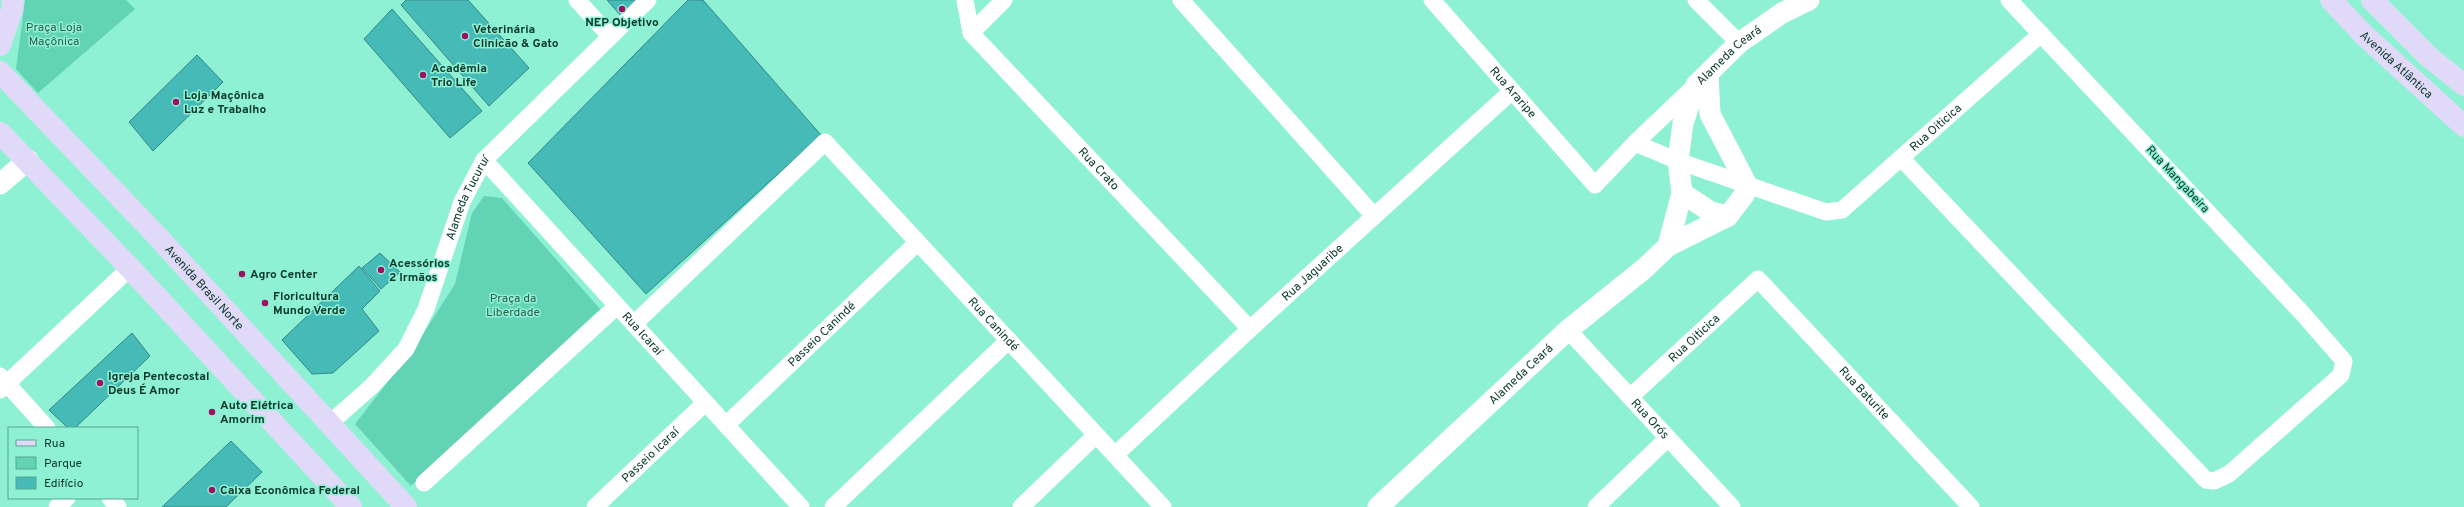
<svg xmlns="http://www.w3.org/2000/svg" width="2464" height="507" font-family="Overpass,sans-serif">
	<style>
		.green { fill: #63d3b5 }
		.building { fill: #46bab7; stroke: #328987 }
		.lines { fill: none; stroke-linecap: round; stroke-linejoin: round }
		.minor { stroke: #fff; stroke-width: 17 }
		.tertiary { stroke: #fff; stroke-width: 21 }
		.secondary { stroke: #e0d9f8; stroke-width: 22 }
		.poi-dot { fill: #9c1161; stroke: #8ff1d4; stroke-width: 1.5 }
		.labels { text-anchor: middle; stroke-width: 3; stroke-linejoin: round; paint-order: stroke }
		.poi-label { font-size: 12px; font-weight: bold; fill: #09362b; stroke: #8ff1d4; text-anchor: start }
		.park-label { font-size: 12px; fill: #2e6051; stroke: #8ff1d4 }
		.street-label { font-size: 12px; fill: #09362b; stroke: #8ff1d4 }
	</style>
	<rect width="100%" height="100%" fill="#8ff1d4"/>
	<g class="green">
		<polygon points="25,0 126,0 135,9 38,93 16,69"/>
		<polygon points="484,196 502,198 600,309 411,486 355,424 414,348 455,284 472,213"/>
	</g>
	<g class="building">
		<polygon points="406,0 468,0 529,68 489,106 401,5"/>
		<polygon points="607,0 638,0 622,17"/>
		<polygon points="688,0 703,0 821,135 646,294 528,163"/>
		<polygon points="392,9 482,111 450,138 364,39"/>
		<polygon points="197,55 223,82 153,151 129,122"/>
		<polygon points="380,253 400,272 381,289 362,268"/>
		<polygon points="359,266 380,291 362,309 379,331 333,373 312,374 282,340"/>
		<polygon points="132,333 150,356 75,428 68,428 49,410"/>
		<polygon points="231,441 262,472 226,507 162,507"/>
	</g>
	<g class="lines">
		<g class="minor">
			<polyline points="577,0 610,36"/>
			<path id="s1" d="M965 0 971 33 1250 329"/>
			<polyline points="1181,0 1374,216"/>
			<path id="s2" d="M1432 0 1595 185 1635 143 1696 85"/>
			<polyline points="1696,0 1739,43"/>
			<polyline points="971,33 1004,0"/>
			<path id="s3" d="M1635 143 1678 161 1826 212 1842 210 2041 34"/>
			<polyline points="1902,159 2206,480 2214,481 2229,474 2341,375 2344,361 2303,314 2009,0"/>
			<path id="s4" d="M484 160 801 507"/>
			<path id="s5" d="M634 324 825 142 1163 507"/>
			<path id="s6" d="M1568 330 1732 507"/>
			<polyline points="0,376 47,428"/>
			<polyline points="0,390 130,268"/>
			<path id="s7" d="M1630 397 1758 279 1971 507"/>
			<path id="s8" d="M329 424 372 386 406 349 426 309 462 202 484 160 648 0"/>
			<path id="s9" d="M726 425 918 242"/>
			<path id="s10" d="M1115 455 1250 329 1512 91"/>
			<polyline points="424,483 617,306"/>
			<polyline points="110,498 118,507"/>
			<polyline points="57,507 67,498"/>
			<path id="s11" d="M595 507 705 403"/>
			<polyline points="833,507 1009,340"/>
			<polyline points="1021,507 1096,435"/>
			<polyline points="1596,507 1668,438"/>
		</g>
		<g class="tertiary">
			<polyline points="0,184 28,160"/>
			<polyline points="1682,193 1711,212 1728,216"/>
			<path id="s12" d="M1668 246 1682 193 1678 161 1683 123 1696 85 1739 43 1782 13 1809 0"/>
			<path id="s13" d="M1378 507 1568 330 1645 268 1668 246 1728 216 1744 195 1747 185 1710 114 1708 75"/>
		</g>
		<g class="secondary">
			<path id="s14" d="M2331 0 2364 35 2464 126"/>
			<polyline points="2372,0 2429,57 2464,85"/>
			<polyline points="0,45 12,10 13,0"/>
			<path id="s15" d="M0 72 158 237 406 507"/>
			<polyline points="0,133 130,268 351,507"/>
		</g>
	</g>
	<g class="poi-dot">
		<circle cx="622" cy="9" r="4"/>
		<circle cx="465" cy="36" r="4"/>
		<circle cx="423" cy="75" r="4"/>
		<circle cx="176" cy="102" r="4"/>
		<circle cx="381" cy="270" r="4"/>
		<circle cx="242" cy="274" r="4"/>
		<circle cx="265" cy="303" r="4"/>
		<circle cx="100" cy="383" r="4"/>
		<circle cx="212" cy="412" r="4"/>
		<circle cx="212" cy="490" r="4"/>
	</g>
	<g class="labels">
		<g class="poi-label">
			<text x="622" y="26" text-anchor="middle">NEP Objetivo</text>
			<text x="473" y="33">Veterinária<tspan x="473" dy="14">Clinicão &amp; Gato</tspan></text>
			<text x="431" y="72">Acadêmia<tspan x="431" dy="14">Trio Life</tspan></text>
			<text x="184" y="99">Loja Maçônica<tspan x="184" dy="14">Luz e Trabalho</tspan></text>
			<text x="389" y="267">Acessórios<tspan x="389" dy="14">2 Irmãos</tspan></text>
			<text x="250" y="278">Agro Center</text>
			<text x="273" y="300">Floricultura<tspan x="273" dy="14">Mundo Verde</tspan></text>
			<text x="108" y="380">Igreja Pentecostal<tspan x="108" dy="14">Deus É Amor</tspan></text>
			<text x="220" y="409">Auto Elétrica<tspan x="220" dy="14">Amorim</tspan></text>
			<text x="220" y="494">Caixa Econômica Federal</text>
		</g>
		<g class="park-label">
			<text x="54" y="31">Praça Loja<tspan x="54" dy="14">Maçônica</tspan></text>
			<text x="513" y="302">Praça da<tspan x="513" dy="14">Liberdade</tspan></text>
		</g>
		<g class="street-label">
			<text dy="4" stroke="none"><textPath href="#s12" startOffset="210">Alameda Ceará</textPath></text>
			<text dy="4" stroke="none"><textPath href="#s14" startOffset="92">Avenida Atlântica</textPath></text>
			<text dy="4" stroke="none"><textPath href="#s2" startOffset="123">Rua Araripe</textPath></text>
			<text dy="4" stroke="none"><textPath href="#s3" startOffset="344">Rua Oiticica</textPath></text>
			<text dy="4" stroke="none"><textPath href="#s1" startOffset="220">Rua Crato</textPath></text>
			<text transform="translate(2178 179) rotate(47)" y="4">Rua Mangabeira</text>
			<text dy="4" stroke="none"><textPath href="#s8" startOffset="271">Alameda Tucuruí</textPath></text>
			<text dy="4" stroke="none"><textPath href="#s10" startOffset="269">Rua Jaguaribe</textPath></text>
			<text dy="4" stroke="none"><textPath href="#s15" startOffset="297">Avenida Brasil Norte</textPath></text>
			<text dy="4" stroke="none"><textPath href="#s5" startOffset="512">Rua Canindé</textPath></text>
			<text dy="4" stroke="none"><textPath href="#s4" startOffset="235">Rua Icaraí</textPath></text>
			<text dy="4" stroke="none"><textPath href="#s9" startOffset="132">Passeio Canindé</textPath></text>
			<text dy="4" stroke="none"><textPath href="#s7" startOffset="87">Rua Oiticica</textPath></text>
			<text dy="4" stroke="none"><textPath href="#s13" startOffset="195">Alameda Ceará</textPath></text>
			<text dy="4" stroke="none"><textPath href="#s7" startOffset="330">Rua Baturite</textPath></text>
			<text dy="4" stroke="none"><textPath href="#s6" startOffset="121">Rua Orós</textPath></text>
			<text dy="4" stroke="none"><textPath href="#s11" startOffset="76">Passeio Icaraí</textPath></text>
		</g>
	</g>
	<rect x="8" y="427" width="130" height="72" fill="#8ff1d4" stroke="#59a690"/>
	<rect x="16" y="440" width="20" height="6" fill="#e0d9f8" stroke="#59a690"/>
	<text x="44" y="447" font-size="12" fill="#09362b">Rua</text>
	<rect x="16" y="457" width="20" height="12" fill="#63d3b5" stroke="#59a690"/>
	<text x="44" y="467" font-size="12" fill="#09362b">Parque</text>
	<rect x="16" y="477" width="20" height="12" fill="#46bab7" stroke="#59a690"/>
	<text x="44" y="487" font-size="12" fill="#09362b">Edifício</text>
</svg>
